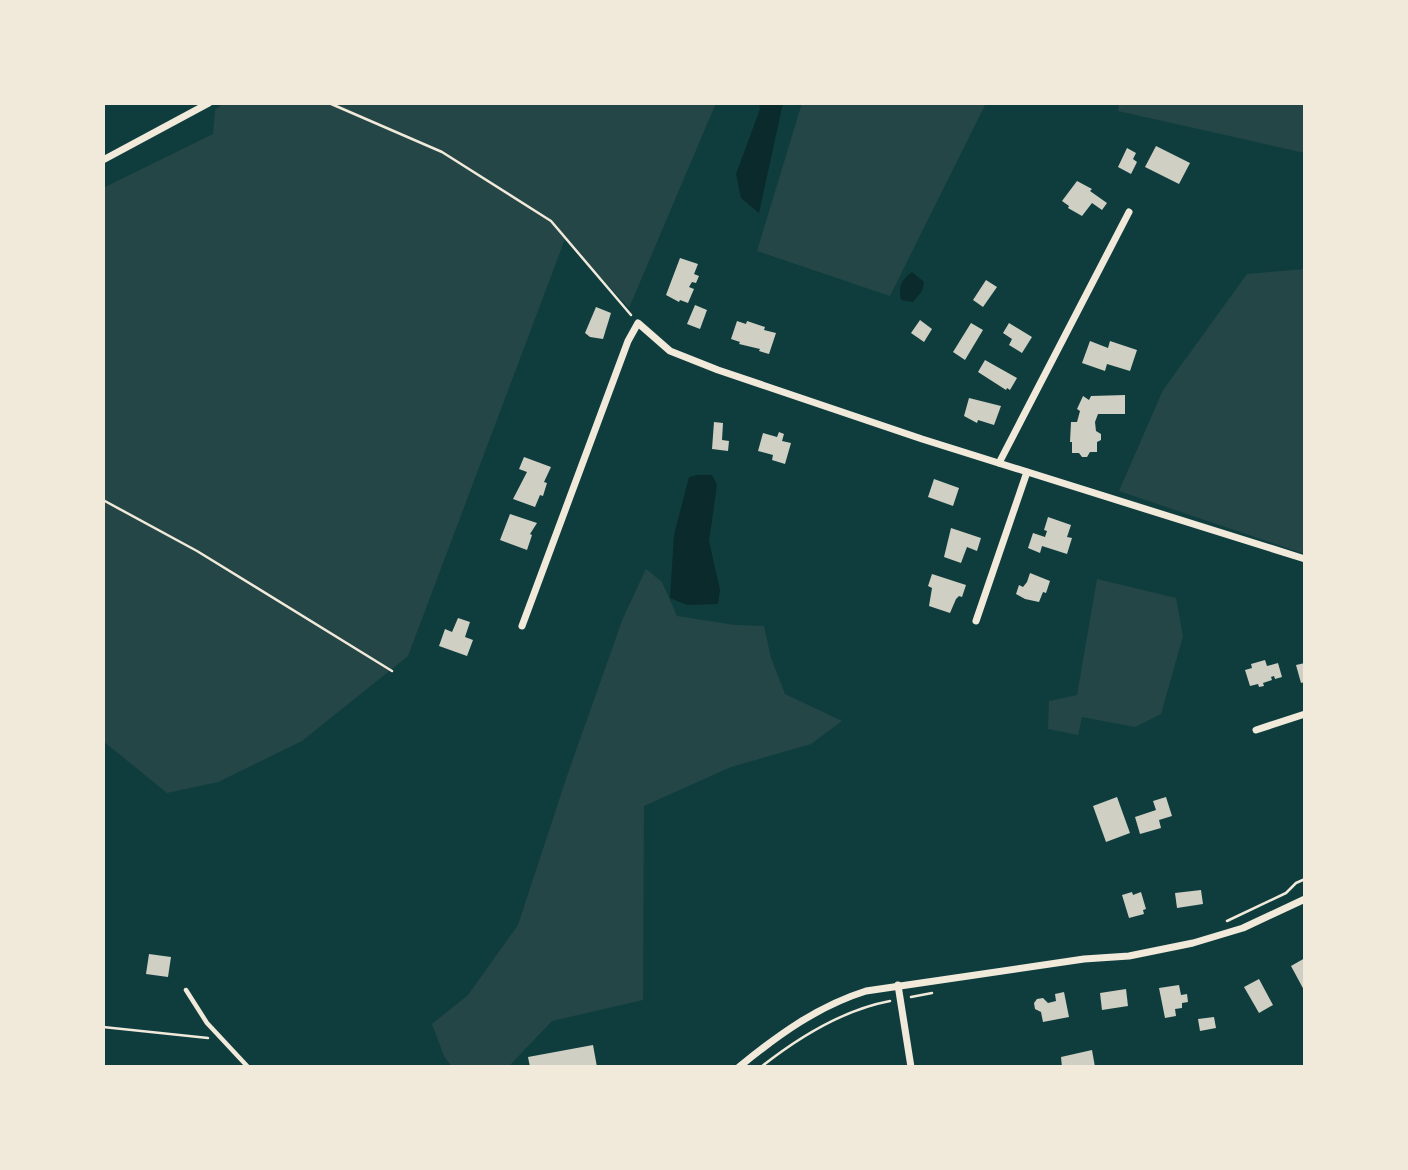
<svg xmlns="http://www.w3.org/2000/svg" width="1408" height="1170" font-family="'Fira Sans',sans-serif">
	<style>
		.green { fill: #244646 }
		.water { fill: #0a2a2b }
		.building { fill: #cfcfc3 }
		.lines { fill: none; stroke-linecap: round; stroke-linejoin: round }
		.path { stroke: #f1e9da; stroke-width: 2.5 }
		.service { stroke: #f1e9da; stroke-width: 4.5 }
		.minor { stroke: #f1e9da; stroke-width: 7 }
	</style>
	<rect width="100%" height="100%" fill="#0f3d3e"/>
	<g class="green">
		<polygon points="224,103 716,103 629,308 565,239 408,656 302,741 218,782 167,793 103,741 103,188 213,134 215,110"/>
		<polygon points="802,103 986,103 890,296 757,251"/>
		<polygon points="1119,103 1305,103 1305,153 1118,111"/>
		<polygon points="1305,269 1305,554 1119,491 1163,390 1247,274"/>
		<polygon points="646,569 662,582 677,616 735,625 764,626 771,658 785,694 842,721 811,744 731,767 644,806 643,1000 552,1021 508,1067 452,1067 444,1056 432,1024 468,995 518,925 567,776 623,618"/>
		<polygon points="1097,579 1176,598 1183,636 1161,714 1135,727 1082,717 1078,735 1048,729 1049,701 1077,695"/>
	</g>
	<g class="water">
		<polygon points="759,103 783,103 759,213 741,198 736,174 760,109"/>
		<path d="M912 272 924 282 922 291 913 302 901 300C898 287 901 280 912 272Z"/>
		<polygon points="697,475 712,475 717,485 709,541 720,590 718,604 687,605 670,598 674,535 689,477"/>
	</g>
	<g class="building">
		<polygon points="1156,146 1190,163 1179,184 1145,167"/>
		<polygon points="1127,148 1136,153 1133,159 1137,162 1131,174 1118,167"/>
		<polygon points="1077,181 1092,189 1090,191 1107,203 1102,210 1092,203 1082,216 1068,208 1069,206 1062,201"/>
		<polygon points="680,258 698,264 694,274 699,276 696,283 692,282 689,287 694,289 688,303 680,300 679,302 666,295"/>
		<polygon points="986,280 997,287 983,307 973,300"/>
		<polygon points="695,305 707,310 700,329 687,324"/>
		<polygon points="596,307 611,313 603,339 590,337 585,333"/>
		<polygon points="920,320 932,329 924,342 911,333"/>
		<polygon points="737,321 746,324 747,321 765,327 764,330 776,333 769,354 759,351 760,349 739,344 740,342 731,339"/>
		<polygon points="971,323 983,330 965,360 953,352"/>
		<polygon points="1009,323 1032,337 1022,353 1009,345 1012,339 1003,333"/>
		<polygon points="1090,341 1108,348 1110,341 1137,350 1130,371 1107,364 1105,371 1082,363"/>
		<polygon points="985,360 1017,378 1010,390 1007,388 1006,390 978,372"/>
		<polygon points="1125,395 1125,414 1098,414 1095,422 1096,431 1101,434 1101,440 1097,442 1097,452 1090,452 1087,457 1082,457 1079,453 1072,453 1072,442 1070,442 1071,422 1077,422 1080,411 1077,409 1083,396 1089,400 1091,396"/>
		<polygon points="969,398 1001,406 994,425 978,420 977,423 964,416"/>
		<polygon points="714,422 723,423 722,440 729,441 728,451 712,449"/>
		<polygon points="779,432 784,434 782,441 791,443 785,464 772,460 773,455 758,451 763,433 777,437"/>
		<polygon points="524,457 551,467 544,482 547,483 543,496 540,495 535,507 513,499 527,472 519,469"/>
		<polygon points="934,479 959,488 953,506 928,497"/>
		<polygon points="510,514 537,523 530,534 532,535 527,550 500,540"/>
		<polygon points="1048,517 1071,525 1067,537 1072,538 1067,554 1042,546 1040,553 1028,548 1033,533 1045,537 1047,531 1044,530"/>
		<polygon points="951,528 981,538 977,551 967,547 961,563 944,557"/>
		<polygon points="1030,573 1050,581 1046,593 1043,592 1039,602 1025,599 1016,594 1019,585 1023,587 1027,582"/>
		<polygon points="932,574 966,585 962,597 959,596 956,599 950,613 929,606 932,588 928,586"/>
		<polygon points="458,618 470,622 465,637 473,640 467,656 439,646 445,629 452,632"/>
		<polygon points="1265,660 1267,666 1278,663 1282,677 1275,679 1274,676 1271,677 1272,680 1263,683 1264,686 1259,687 1258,684 1250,686 1245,670 1252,668 1251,664"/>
		<polygon points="1305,663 1305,682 1301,683 1296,665"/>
		<polygon points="1117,797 1130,833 1106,842 1093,806"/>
		<polygon points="1166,797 1172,816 1159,820 1161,828 1140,834 1135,817 1156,810 1153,801"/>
		<polygon points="1201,890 1203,904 1177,908 1175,893"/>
		<polygon points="1132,892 1133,895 1141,892 1146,909 1143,910 1144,914 1129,918 1122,895"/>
		<polygon points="149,954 171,957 168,977 146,974"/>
		<polygon points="1305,958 1305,992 1291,966"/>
		<polygon points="1259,979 1273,1005 1259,1013 1244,987"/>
		<polygon points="1179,985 1181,995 1187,994 1188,1002 1182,1003 1182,1008 1175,1009 1176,1016 1165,1018 1159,988"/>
		<polygon points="1126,989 1128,1006 1102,1010 1100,993"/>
		<polygon points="1064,992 1069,1017 1043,1022 1041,1012 1035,1009 1034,1003 1037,999 1043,998 1048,1003 1056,1001 1055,994"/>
		<polygon points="1214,1017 1216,1028 1200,1031 1198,1019"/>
		<polygon points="593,1045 597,1067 530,1067 528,1057"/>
		<polygon points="1092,1050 1095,1067 1062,1067 1061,1057"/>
	</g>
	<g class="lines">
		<g class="path">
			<polyline points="329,103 442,152 551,221 631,315"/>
			<polyline points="103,500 197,551 392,671"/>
			<polyline points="1227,921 1286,893 1296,883 1305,879"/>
			<polyline points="911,997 932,993"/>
			<polyline points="103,1027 208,1038"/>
			<path d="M761 1067C799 1037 842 1010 890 1001"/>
		</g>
		<polyline class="service" points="186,990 207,1023 248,1067"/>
		<g class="minor">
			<polyline points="103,160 209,103"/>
			<polyline points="999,463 1129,212"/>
			<polyline points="976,621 1027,472"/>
			<polyline points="522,626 628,341 638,323 670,351 718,370 922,439 1305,559"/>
			<polyline points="1256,730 1305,714"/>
			<polyline points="898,985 911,1067"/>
			<path d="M739 1067C778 1035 818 1006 866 991L1084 959 1129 956 1193 943 1243 928 1305 899"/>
		</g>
	</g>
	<rect width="1408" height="1170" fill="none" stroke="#f1e9da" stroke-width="210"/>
</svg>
